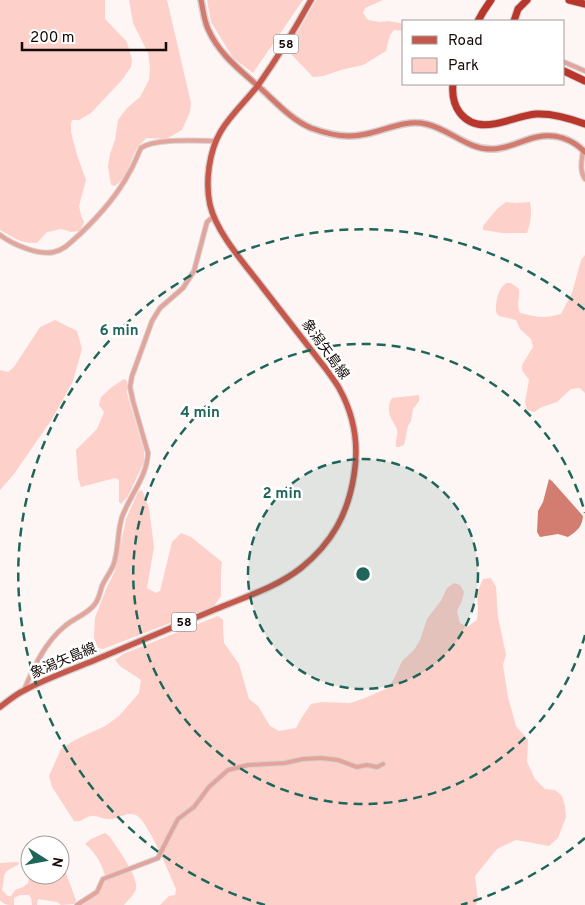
<svg xmlns="http://www.w3.org/2000/svg" width="585" height="905" font-family="Overpass,'Noto Sans JP',sans-serif">
	<style>
		.green { fill: #fdd0c9 }
		.water { fill: #d37d71 }
		.lines { fill: none; stroke-linecap: round; stroke-linejoin: round }
		.street-casing { stroke: #d8d0cf; stroke-width: 6 }
		.secondary-casing { stroke: #d8d0cf; stroke-width: 8 }
		.primary-casing { stroke: #d8d0cf; stroke-width: 8 }
		.highway-casing { stroke: #d8d0cf; stroke-width: 9 }
		.street { stroke: #e3a49b; stroke-width: 4 }
		.secondary { stroke: #d3796d; stroke-width: 5 }
		.primary { stroke: #c6584b; stroke-width: 5.5 }
		.highway { stroke: #b9362c; stroke-width: 7 }
		.ring { fill: none; stroke: #1f6559; stroke-width: 2.5; stroke-dasharray: 9 6 }
		.labels { text-anchor: middle; stroke-width: 5; stroke-linejoin: round; paint-order: stroke }
		.shield { fill: #fff; stroke: #5a5452; stroke-width: 1 }
		.shield-label { font-size: 12px; font-weight: bold; fill: #140a08 }
		.street-label { font-size: 14px; fill: #140a08; stroke: #fff }
		.centre { fill: #1f6559; stroke: #fff; stroke-width: 2.5 }
		.ring-label { font-size: 15px; text-anchor: middle; font-weight: bold; fill: #1f6559; stroke: #fff; stroke-width: 5; stroke-linejoin: round; paint-order: stroke }
	</style>
	<rect width="100%" height="100%" fill="#fdf6f5"/>
	<g class="green">
		<path d="M0 0H105V19L127 42 132 60 131 67 121 81 91 113 79 120H72L71 124V132L77 155 86 180 79 206 81 215 84 222 80 231 71 232 61 229 47 232 37 243C21 244 13 237 0 230Z"/>
		<path d="M129 0H167L191 103 190 112 182 130 166 139 146 138C144 141 140 144 138 147 130 160 128 176 115 186L111 185 108 166 110 154 115 140 118 120 127 108 140 97 149 80 150 67 148 53 133 23Z"/>
		<polygon points="207,0 303,0 253,73 233,58 211,22"/>
		<polygon points="316,0 383,0 365,8 363,13 368,20 380,22 389,21 404,24 404,31 394,30 390,35 386,51 363,65 341,70 323,76 313,77 289,52 290,46"/>
		<path d="M506 202 516 203 530 202C532 212 531 223 527 233H502L483 230V226L497 209Z"/>
		<path d="M585 255V393L580 388 571 389 557 402 542 407 534 412 527 410 525 402 529 380 522 370V365L533 347 531 339 520 329 516 320 499 316 496 312C496 300 497 291 506 283H511L519 289C520 300 516 303 520 313 537 317 543 319 561 314L572 293 581 260Z"/>
		<polygon points="55,320 77,331 82,349 73,381 52,419 14,474 0,490 0,370 8,372 14,367 40,327"/>
		<polygon points="124,379 127,381 127,393 144,450 144,462 128,496 121,504 119,502 119,480 115,478 81,487 78,478 76,450 97,429 104,412 99,405 101,397 112,387"/>
		<path d="M419 395V401L413 409 411 421 408 426 404 445 399 447H396C395 441 398 435 397 430 396 425 393 423 391 418 388 412 388 404 392 398Z"/>
		<polygon points="142,490 149,508 154,547 147,588 156,593 160,591 172,542 181,533 191,537 222,562 221,572 221,596 214,606 103,649 98,648 94,638 95,618 106,589 115,571 126,519 138,492"/>
		<path d="M491 578 496 587 498 617 506 655 503 665 508 697 516 726 528 740 527 762 535 779 545 789 555 790 562 796 565 806 566 817 558 838 549 846 516 840 497 849 475 876 478 900 476 905H160L169 896 175 895 176 889C170 875 148 821 136 815 126 811 119 819 110 819 104 820 97 815 91 816 84 817 81 823 74 821L52 787 49 776 61 749 75 740 105 726 119 716 139 693 141 680 120 666 115 660 123 654 218 616 223 620V627L224 643 239 664 249 699 258 706 270 726 279 731 296 728 302 717 311 704 322 702 350 703 365 698 388 688 395 677 402 661 414 650 420 640 427 619 442 599 447 588 454 583 460 585 464 592 462 601 457 611 460 623 467 627 477 620 478 610 477 593 483 579Z"/>
		<path d="M105 833 110 837C117 848 139 877 136 889 134 895 128 900 124 905H83L98 894 106 880C103 865 96 853 85 844L91 839Z"/>
		<path d="M17 862 19 863 18 865C0 873 6 873 2 890L8 896H11L15 890 23 887 28 883 30 873V875H35C41 883 46 881 54 880L58 875H60V867H63L65 870 68 879 76 900 74 904 61 905 57 902 38 899 37 905H32L31 898 29 895H20L14 898V905C8 905 4 905 0 900V863Z"/>
	</g>
	<path class="water" d="M549 479 552 481 583 516C582 527 577 531 568 537L558 534 540 537 537 532 538 511 543 502Z"/>
	<g class="lines">
		<g class="street-casing">
			<g id="street">
				<polyline points="564,62 585,71"/>
				<path d="M583 150C582 160 579 170 585 179"/>
				<path d="M0 235C12 244 39 256 54 252 64 250 71 242 79 235 98 217 117 196 129 173 134 165 137 156 141 148 156 138 197 141 216 141"/>
				<path d="M24 690C34 667 45 642 65 626 74 618 88 614 95 604 99 599 100 592 102 586 105 579 110 573 113 566 119 551 117 532 122 517 130 495 147 477 148 453L133 401 130 387 132 376 152 321 160 308 183 288 194 271 207 222 214 216"/>
				<polyline points="77,905 97,892 103,879 158,858 170,834 178,819 194,807 209,787 228,770 248,765 285,763 303,759 321,758 338,760 357,767 367,765 377,767 383,764"/>
			</g>
		</g>
		<g class="secondary-casing">
			<path id="secondary" d="M201 0C203 10 204 20 208 29 219 54 239 69 258 86 275 101 290 119 311 128 322 132 337 136 348 136 376 137 400 118 426 124 450 129 467 150 493 149 508 149 522 140 537 137 555 133 572 139 585 152"/>
		</g>
		<g class="primary-casing">
			<path id="primary" d="M0 707C8 701 16 694 25 690 47 678 71 670 95 660 135 643 176 626 216 609 245 597 277 587 301 568 332 543 348 514 354 475 359 445 354 415 339 388 335 381 330 375 326 369 305 342 284 315 263 288 245 264 217 234 210 205 205 182 209 151 221 131 231 114 247 100 259 84 278 57 295 29 311 0"/>
		</g>
		<g class="highway-casing">
			<g id="highway">
				<polyline points="569,0 585,4"/>
				<polyline points="478,21 483,12 491,0"/>
				<polyline points="514,21 518,9 527,0"/>
				<polyline points="564,71 585,81"/>
				<path d="M453 84C452 94 453 104 460 113 480 138 511 116 536 114 553 113 569 118 585 124"/>
			</g>
		</g>
		<use href="#street" class="street"/>
		<use href="#secondary" class="secondary"/>
		<use href="#primary" class="primary"/>
		<use href="#highway" class="highway"/>
	</g>
	<circle cx="363" cy="574" r="115" fill="#1f6559" fill-opacity=".12"/>
	<g class="ring">
		<circle cx="363" cy="574" r="115"/>
		<path d="M585 635A230 230 0 1 1 585 513"/>
		<path d="M585 838A345 345 0 0 1 461 905M265 905A345 345 0 1 1 585 310"/>
	</g>
	<g class="labels">
		<g class="shield">
			<rect x="273.5" y="34.5" width="25" height="19" rx="4"/>
			<rect x="171.5" y="612.5" width="25" height="19" rx="4"/>
		</g>
		<g class="shield-label">
			<text x="286" y="48">58</text>
			<text x="184" y="626">58</text>
		</g>
		<g class="street-label">
			<text transform="translate(326 349) rotate(54)" y="5">象潟矢島線</text>
			<text transform="translate(63 660) rotate(-23)" y="5">象潟矢島線</text>
		</g>
	</g>
	<circle cx="363" cy="574" r="8" class="centre"/>
	<g class="ring-label">
		<text x="119" y="335">6 min</text>
		<text x="200" y="417">4 min</text>
		<text x="282" y="498">2 min</text>
	</g>
	<rect x="402" y="20" width="162" height="65" fill="#ffffff" stroke="#a19d9c"/>
	<rect x="412" y="36" width="25" height="8" fill="#c6584b" stroke="#a19d9c"/>
	<text x="448" y="45" font-size="15" fill="#140a08">Road</text>
	<rect x="412" y="58" width="25" height="15" fill="#fdd0c9" stroke="#a19d9c"/>
	<text x="448" y="70" font-size="15" fill="#140a08">Park</text>
	<g transform="translate(45 860) rotate(101)"><circle r="24" fill="#ffffff" stroke="#a19d9c"/>
	<path d="M0-4L9 19L0 12L-9 19Z" fill="#1f6559"/>
	<text y="-8" font-size="14" font-weight="bold" text-anchor="middle" fill="#140a08">N</text>
	</g>
	<path d="M22 42v8h144v-8" fill="none" stroke="#140a08" stroke-width="2.5"/>
	<text x="30" y="42" font-size="15" fill="#140a08" stroke="#ffffff" stroke-width="4" paint-order="stroke">200 m</text>
</svg>
